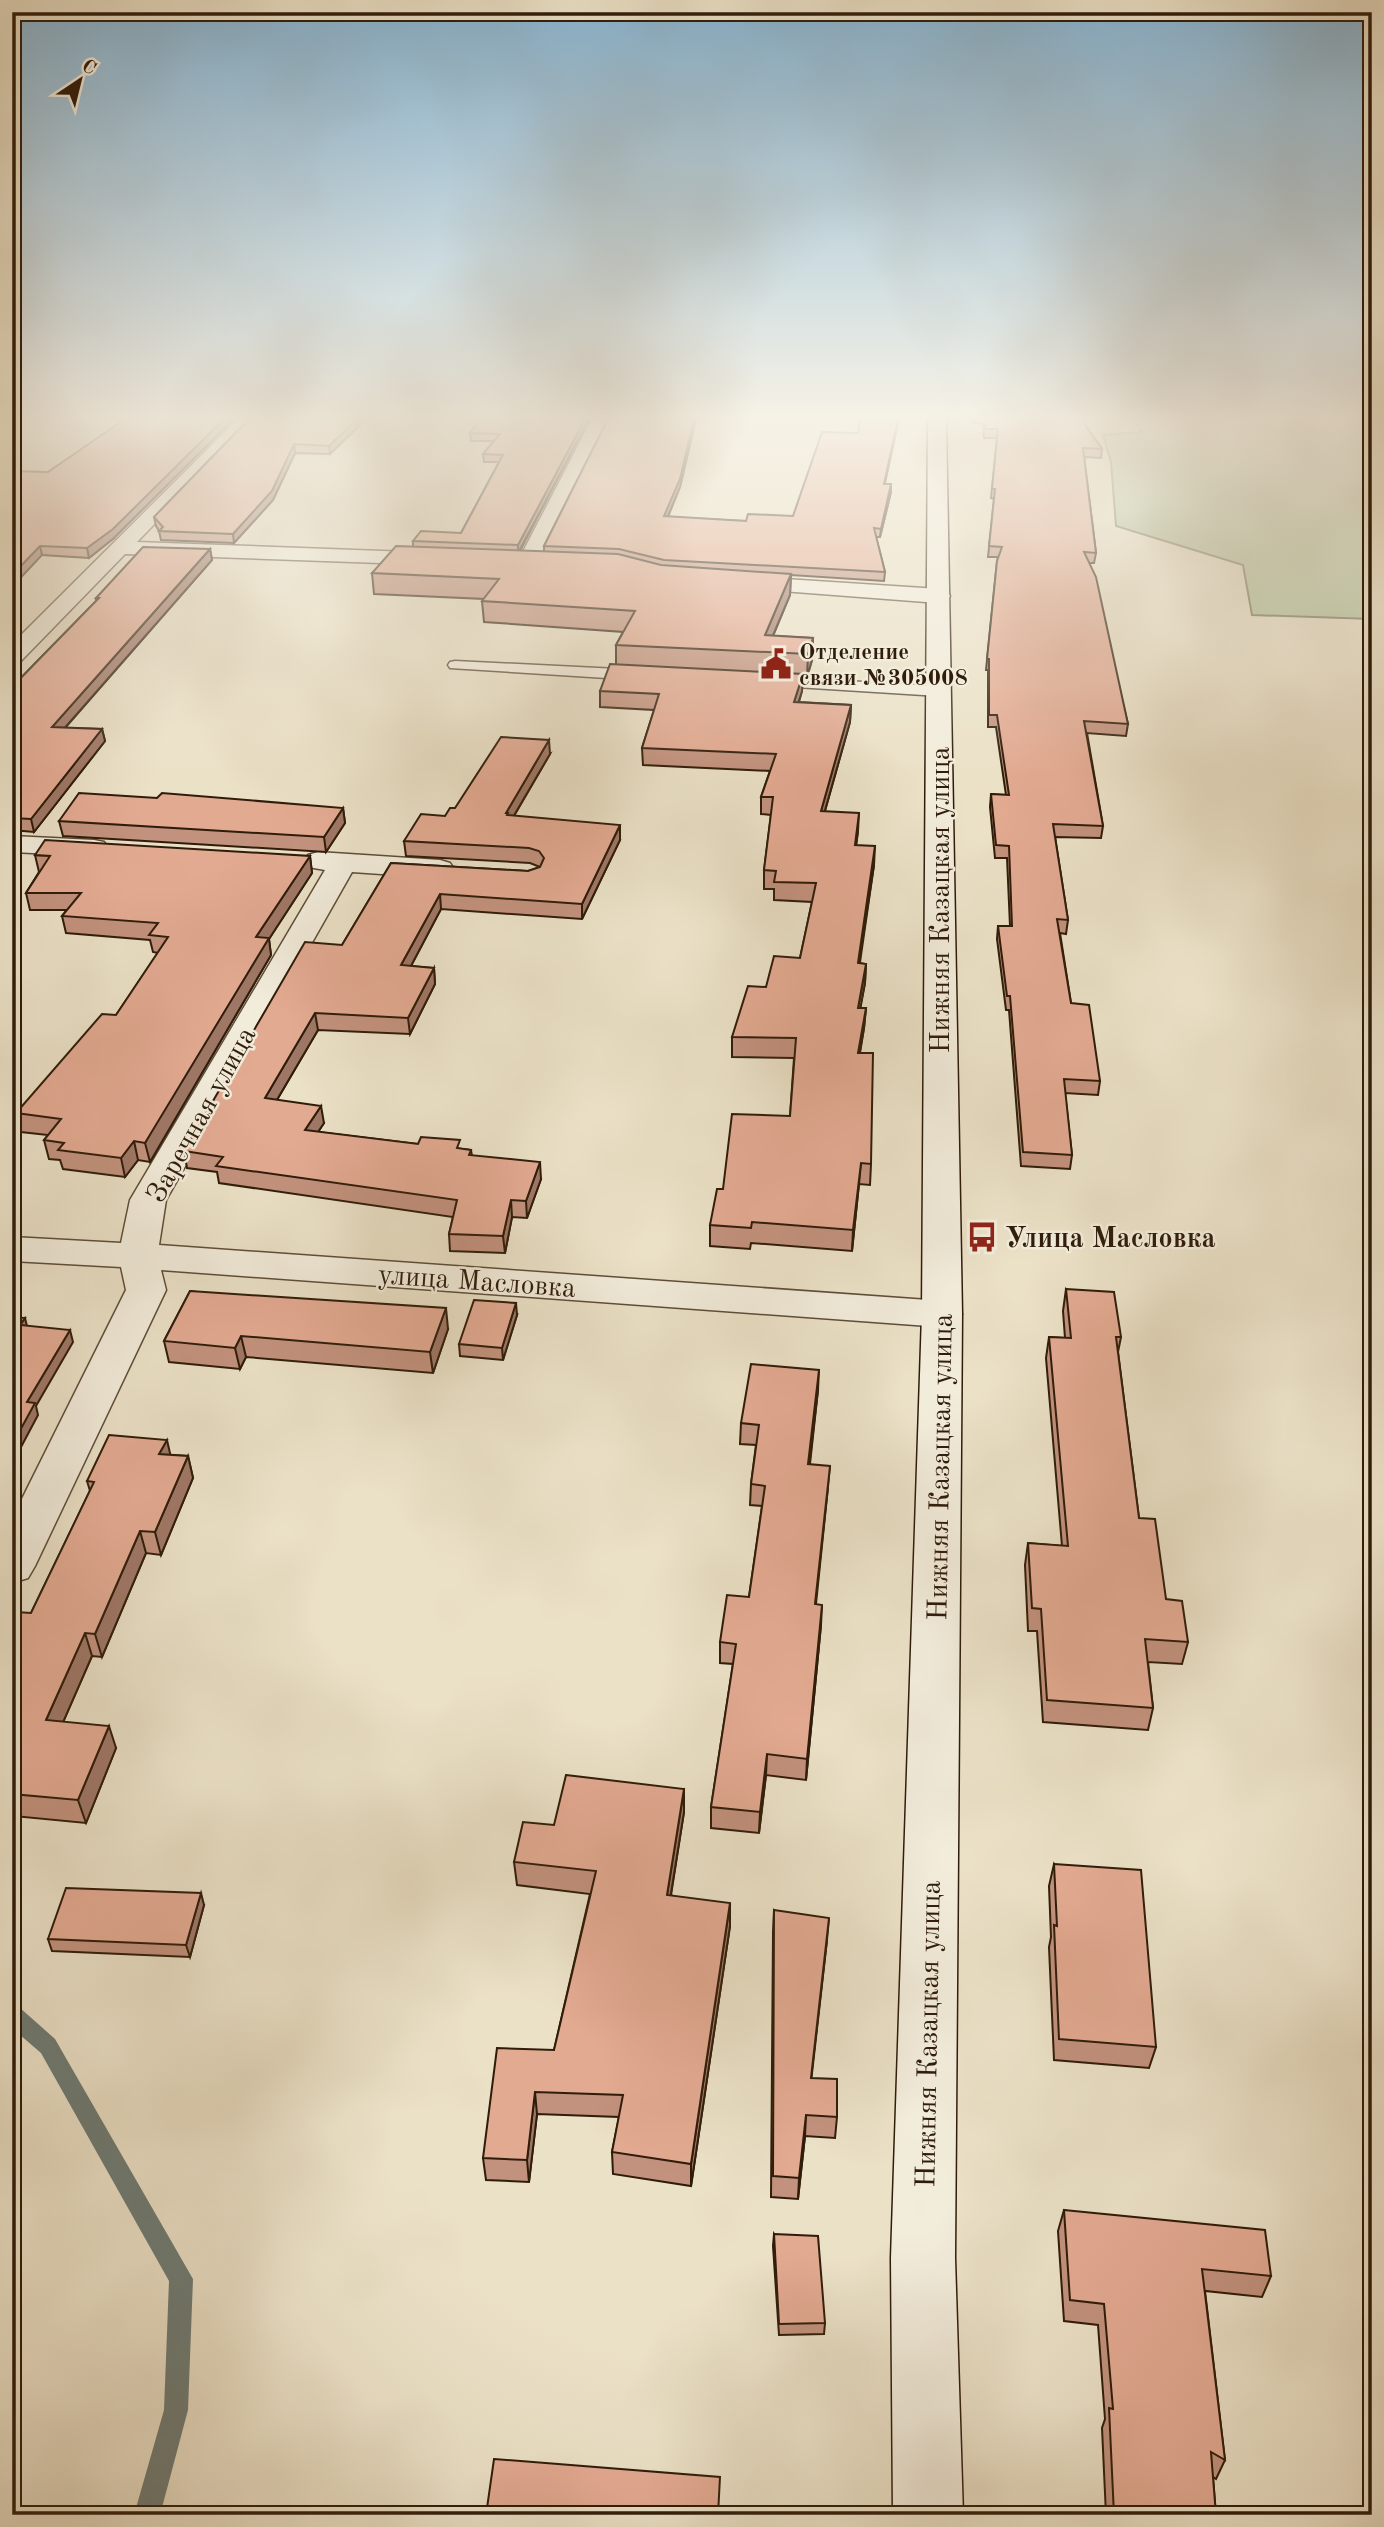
<svg xmlns="http://www.w3.org/2000/svg" width="1384" height="2527" font-family="'Old Standard TT',serif">
	<style>
		.green { fill: #b1c49a; stroke: #707052; stroke-width: 2 }
		.lines { fill: none; stroke-linecap: round; stroke-linejoin: round }
		.stream { fill: #6f7c75; fill-rule: evenodd }
		.lane-casing { stroke: #5e4d39; stroke-width: 3 }
		.street-casing { stroke: #5e4d39; stroke-width: 3 }
		.secondary-casing { stroke: #2f1c0a; stroke-width: 3 }
		.lane { fill: #f2ecdb; fill-rule: evenodd }
		.street { fill: #f2ecdb; fill-rule: evenodd }
		.secondary { fill: #f2ecdb; fill-rule: evenodd }
		.wall { fill: #c3927e; stroke: #2f1c0a; stroke-width: 2 }
		.shaded-wall { fill: #9f7766; stroke: #2f1c0a; stroke-width: 2 }
		.building { fill: #e3aa92; stroke: #2f1c0a; stroke-width: 2 }
		.labels { text-anchor: middle; stroke-width: 5; stroke-linejoin: round; paint-order: stroke }
		.far-poi-label { font-size: 23px; font-weight: bold; fill: #2f1c0a; stroke: #f2ecdb; text-anchor: start }
		.street-label { font-size: 28px; fill: #2f1c0a; stroke: #f2ecdb }
		.poi-label { font-size: 28px; font-weight: bold; fill: #2f1c0a; stroke: #f2ecdb; text-anchor: start }
	</style>
	<rect width="100%" height="100%" fill="#ebe1c7"/>
	<filter id="stains"><feTurbulence type="fractalNoise" baseFrequency=".00286" numOctaves="4"/><feColorMatrix values="0 0 0 0 .2 0 0 0 0 .09 0 0 0 0 .02 0 0 0 .5 -.17"/></filter>
	<radialGradient id="worn" r=".72"><stop offset=".6" stop-color="#630" stop-opacity="0"/><stop offset="1" stop-color="#630" stop-opacity=".3"/></radialGradient>
	<polygon class="green" points="1134,419 1372,419 1372,619 1252,615 1243,565 1116,526 1111,462 1103,435 1142,432"/>
	<g class="lines">
		<polygon class="stream" points="12,2004 19,2007 55,2039 193,2279 188,2410 160,2515 134,2515 164,2410 169,2281 41,2053 12,2028"/>
		<g class="lane-casing">
			<g id="lane">
				<polygon points="455,661 638,670 646,675 638,680 450,668 448,665 450,662"/>
				<polygon points="769,677 939,686 947,691 939,696 764,685 761,682"/>
			</g>
		</g>
		<g class="street-casing">
			<g id="street">
				<polygon points="238,419 256,419 137,542 437,553 444,555 447,559 444,563 437,565 125,554 20,662 12,664 12,644"/>
				<polygon points="592,419 609,419 537,563 534,567 520,567 517,563"/>
				<polygon points="737,576 939,589 947,591 950,596 947,601 939,603 729,587 726,582 729,577"/>
				<polygon points="12,836 94,840 104,842 108,848 104,854 94,856 12,852"/>
				<polygon points="318,852 440,860 450,863 454,869 450,875 440,878 352,872 166,1200 159,1245 942,1301 956,1305 962,1314 956,1323 942,1327 161,1270 166,1290 35,1566 28,1578 12,1583 12,1519 126,1290 121,1267 12,1261 12,1237 121,1243 130,1200 325,870 308,867 304,861 308,855"/>
			</g>
		</g>
		<g class="secondary-casing">
			<polygon id="secondary" points="928,419 946,419 962,1314 955,2258 963,2515 893,2515 891,2258 922,1314"/>
		</g>
		<use href="#lane" class="lane"/>
		<use href="#street" class="street"/>
		<use href="#secondary" class="secondary"/>
	</g>
	<g class="wall">
		<polygon points="249,419 366,419 330,454 295,453 273,500 234,543 161,540 159,531 156,526 154,517"/>
		<polygon points="589,419 520,551 544,552 544,546 608,419 696,419 680,487 668,517 746,521 793,516 885,484 891,484 891,492 880,537 876,537 885,572 884,581 791,575 790,595 773,636 813,638 812,660 807,677 803,676 802,691 799,702 851,705 850,722 825,811 858,831 856,845 874,865 859,963 866,964 865,983 860,1008 866,1008 864,1028 860,1053 871,1164 870,1185 859,1184 852,1251 751,1243 750,1249 710,1246 710,1225 723,1189 790,1116 794,1058 732,1057 732,1037 766,987 800,958 812,902 774,900 774,889 764,889 764,870 771,815 761,814 761,797 770,771 643,765 642,748 654,710 600,707 600,691 616,664 616,645 623,632 484,622 482,601 484,599 374,594 372,573 413,547 413,541 461,533 499,462 484,462 483,454 494,441 471,441 470,433"/>
		<polygon points="974,419 1081,419 1102,449 1101,458 1084,457 1096,553 1094,563 1089,563 1128,724 1126,736 1087,733 1103,826 1101,838 1055,837 1068,920 1066,934 1060,933 1071,1003 1100,1081 1098,1095 1065,1093 1072,1155 1070,1169 1021,1166 1009,1010 1006,1010 997,939 998,926 1010,926 1007,858 995,858 990,807 991,794 1006,795 996,727 988,727 988,670 986,670 997,561 998,557 988,557 994,499 991,498 997,438 984,438 983,424 973,423"/>
		<polygon points="12,471 114,538 89,558 42,555"/>
		<polygon points="210,549 212,560 65,728 102,729 105,741 34,832 12,830 12,687 96,601 96,598"/>
		<polygon points="550,754 514,816 620,840 582,919 441,909 411,966 434,968 435,984 410,1034 318,1030 277,1100 324,1123 318,1132 418,1144 471,1150 472,1156 541,1179 527,1218 512,1217 505,1253 450,1251 449,1234 453,1217 219,1183 217,1172 187,1168 184,1151 342,945 391,863 528,871 540,867 530,863 406,856 404,841 445,816 455,808"/>
		<polygon points="343,808 345,823 326,852 63,836 59,821"/>
		<polygon points="35,855 310,856 312,873 269,939 271,955 150,1162 138,1160 125,1177 63,1169 60,1160 49,1159 44,1140 48,1135 21,1132 16,1113 116,1015 158,953 153,952 150,940 66,933 62,916 67,910 30,910 26,893 39,872"/>
		<polygon points="1066,1289 1121,1337 1118,1352 1139,1518 1166,1599 1188,1642 1182,1664 1148,1662 1153,1708 1148,1730 1043,1722 1037,1631 1028,1631 1025,1565 1028,1543 1062,1546 1046,1358 1049,1337 1065,1338 1063,1311"/>
		<polygon points="190,1291 448,1329 433,1373 246,1357 240,1369 169,1362 164,1341"/>
		<polygon points="517,1315 503,1360 460,1356 459,1344"/>
		<polygon points="818,1390 810,1464 828,1487 816,1604 821,1625 806,1780 766,1775 759,1833 711,1828 711,1807 733,1664 720,1663 720,1642 749,1597 762,1506 750,1505 751,1484 756,1445 740,1444 741,1423"/>
		<polygon points="170,1455 188,1456 193,1478 161,1555 146,1553 102,1657 92,1656 63,1722 116,1748 86,1823 14,1816 12,1821 12,1620 31,1613 90,1491 87,1481"/>
		<polygon points="684,1789 684,1812 671,1895 730,1926 691,2186 613,2174 612,2152 619,2117 537,2114 529,2182 486,2180 483,2158 554,2050 590,1894 517,1885 514,1862 554,1825"/>
		<polygon points="1054,1864 1156,2047 1149,2068 1054,2060 1049,1947 1051,1937 1049,1886"/>
		<polygon points="204,1905 190,1957 52,1951 48,1939"/>
		<polygon points="774,1910 827,1940 811,2078 837,2117 835,2138 805,2136 798,2199 771,2197 773,1932"/>
		<polygon points="1064,2210 1271,2276 1262,2297 1205,2291 1225,2460 1216,2479 1213,2477 1216,2515 1106,2515 1102,2428 1105,2419 1098,2325 1064,2321 1058,2231"/>
		<polygon points="774,2234 825,2323 824,2334 779,2335 773,2246"/>
	</g>
	<g class="shaded-wall">
		<polygon points="224,419 234,419 114,538 89,558 87,548"/>
		<polygon points="357,419 366,419 330,454 329,446"/>
		<polygon points="585,419 589,419 518,553 518,545"/>
		<polygon points="694,419 696,419 680,487 664,525 664,516"/>
		<polygon points="898,419 899,419 883,492 884,484"/>
		<polygon points="294,444 295,453 273,500 234,543 233,534"/>
		<polygon points="891,484 891,492 880,537 881,529"/>
		<polygon points="40,546 42,555 12,587 12,575"/>
		<polygon points="210,549 212,560 55,739 52,727"/>
		<polygon points="791,574 790,595 766,652 765,635"/>
		<polygon points="813,638 812,660 807,677 808,654"/>
		<polygon points="803,674 802,691 793,719 794,702"/>
		<polygon points="851,705 850,722 820,828 821,811"/>
		<polygon points="102,729 105,741 34,832 31,819"/>
		<polygon points="549,740 550,754 509,824 506,813"/>
		<polygon points="343,808 345,823 326,852 324,837"/>
		<polygon points="859,813 858,831 854,863 855,845"/>
		<polygon points="620,825 620,840 582,919 582,904"/>
		<polygon points="875,846 874,865 857,983 858,963"/>
		<polygon points="310,856 312,873 269,939 271,955 150,1162 145,1143 256,937"/>
		<polygon points="440,894 441,909 403,981 401,965"/>
		<polygon points="866,964 865,983 857,1027 858,1008"/>
		<polygon points="434,968 435,984 410,1034 408,1018"/>
		<polygon points="866,1008 864,1028 856,1073 858,1053"/>
		<polygon points="315,1013 318,1030 268,1115 265,1098"/>
		<polygon points="321,1106 324,1123 308,1147 305,1130"/>
		<polygon points="134,1141 138,1160 125,1177 121,1158"/>
		<polygon points="540,1162 541,1179 527,1218 526,1201"/>
		<polygon points="861,1163 859,1184 852,1251 853,1230"/>
		<polygon points="511,1200 512,1217 505,1253 503,1236"/>
		<polygon points="516,1303 517,1315 503,1360 502,1348"/>
		<polygon points="446,1308 448,1329 433,1373 430,1352"/>
		<polygon points="25,1318 28,1330 20,1325"/>
		<polygon points="70,1330 73,1342 36,1406 38,1415 12,1464 12,1445 27,1402"/>
		<polygon points="241,1336 246,1357 240,1369 235,1348"/>
		<polygon points="819,1370 818,1390 807,1485 808,1464"/>
		<polygon points="167,1440 172,1462 159,1454"/>
		<polygon points="188,1456 193,1478 161,1555 155,1532"/>
		<polygon points="830,1466 828,1487 813,1625 815,1604"/>
		<polygon points="140,1531 146,1553 102,1657 95,1634"/>
		<polygon points="822,1605 821,1625 806,1780 807,1759"/>
		<polygon points="85,1633 92,1656 54,1743 46,1720"/>
		<polygon points="109,1726 116,1748 86,1823 78,1800"/>
		<polygon points="767,1754 766,1775 759,1833 760,1812"/>
		<polygon points="684,1789 684,1812 667,1918 667,1895"/>
		<polygon points="201,1893 204,1905 190,1957 186,1945"/>
		<polygon points="730,1903 730,1926 691,2186 691,2164"/>
		<polygon points="829,1918 827,1940 809,2100 811,2078"/>
		<polygon points="535,2092 537,2114 529,2182 527,2160"/>
		<polygon points="806,2115 805,2136 798,2199 799,2178"/>
	</g>
	<g class="building">
		<polygon points="125,419 224,419 113,529 87,548 40,546 12,575 12,471 48,472"/>
		<polygon points="249,419 357,419 329,446 294,444 272,491 233,534 159,531 163,527 154,517"/>
		<polygon points="480,419 585,419 518,545 413,541 421,531 461,533 503,455 483,454 500,434 470,433"/>
		<polygon points="608,419 694,419 680,479 664,516 746,521 748,514 793,516 822,432 858,433 860,419 898,419 884,484 891,484 881,529 874,528 885,572 664,560 619,549 544,546"/>
		<polygon points="984,419 1081,419 1102,449 1083,448 1096,553 1084,552 1096,577 1128,724 1084,721 1103,826 1053,824 1068,920 1057,919 1071,1003 1089,1005 1100,1081 1064,1079 1072,1155 1023,1152 1010,996 1007,996 998,926 1012,926 1009,846 996,845 991,794 1009,795 997,715 989,715 989,659 987,659 997,561 1002,547 989,546 995,489 992,489 998,429 985,429"/>
		<polygon points="396,546 618,554 661,565 791,574 765,635 813,638 808,654 616,645 635,611 482,601 499,579 372,573"/>
		<polygon points="143,547 210,549 52,727 102,729 31,819 12,818 12,687 99,598 96,598"/>
		<polygon points="610,664 803,674 794,702 851,705 821,811 859,813 855,845 875,846 858,963 866,964 858,1008 866,1008 858,1053 873,1053 871,1164 861,1163 853,1230 752,1222 751,1228 710,1225 717,1189 723,1189 732,1114 790,1116 796,1038 732,1037 748,986 766,987 774,956 800,958 816,883 774,882 776,871 764,870 773,797 761,797 776,754 642,748 659,694 600,691"/>
		<polygon points="501,737 549,740 506,813 508,813 507,815 620,825 582,904 440,894 401,965 434,968 408,1018 315,1013 265,1098 321,1106 305,1130 418,1144 421,1137 460,1140 457,1148 471,1150 469,1155 540,1162 526,1201 511,1200 503,1236 449,1234 457,1200 216,1166 223,1157 184,1151 305,942 342,945 391,863 528,871 540,867 544,858 539,851 529,848 404,841 421,814 445,816 450,808 455,808"/>
		<polygon points="79,793 157,798 162,793 343,808 324,837 59,821"/>
		<polygon points="45,840 310,856 256,937 269,938 145,1143 134,1141 121,1158 58,1150 64,1143 44,1140 61,1119 16,1113 102,1014 116,1015 168,937 149,935 158,923 62,916 81,893 26,893 50,856 35,855"/>
		<polygon points="1066,1289 1114,1292 1121,1337 1116,1337 1139,1518 1155,1519 1166,1599 1182,1601 1188,1642 1145,1639 1153,1708 1047,1700 1041,1609 1032,1608 1028,1543 1068,1546 1049,1337 1071,1338"/>
		<polygon points="190,1291 446,1308 430,1352 241,1336 235,1348 164,1341"/>
		<polygon points="474,1300 516,1303 502,1348 459,1344"/>
		<polygon points="12,1317 25,1318 20,1325 70,1330 27,1402 35,1403 12,1445"/>
		<polygon points="751,1364 819,1370 808,1464 830,1466 815,1604 822,1605 807,1759 767,1754 760,1812 711,1807 736,1644 720,1642 727,1595 749,1597 765,1486 751,1484 759,1425 741,1423"/>
		<polygon points="109,1435 167,1440 159,1454 188,1456 155,1532 140,1531 95,1634 85,1633 46,1720 109,1726 78,1800 12,1794 12,1620 16,1612 31,1613 94,1482 87,1481"/>
		<polygon points="566,1775 684,1789 667,1895 730,1903 691,2164 612,2152 623,2095 535,2092 527,2160 483,2158 497,2048 554,2050 596,1871 514,1862 523,1822 554,1825"/>
		<polygon points="1054,1864 1141,1870 1156,2047 1059,2039 1054,1925 1057,1926"/>
		<polygon points="66,1888 201,1893 186,1945 48,1939"/>
		<polygon points="774,1910 829,1918 811,2078 837,2079 837,2117 806,2115 799,2178 773,2176"/>
		<polygon points="1064,2210 1265,2230 1271,2276 1202,2269 1225,2460 1211,2452 1216,2515 1114,2515 1109,2408 1113,2409 1104,2304 1070,2300"/>
		<polygon points="774,2234 818,2236 825,2323 779,2324"/>
		<polygon points="494,2459 720,2477 718,2515 486,2515"/>
	</g>
	<linearGradient id="sky" x2="0" y2="1"><stop stop-color="#88b7d6"/><stop offset="0.54" stop-color="#f6f2e6"/><stop offset="1" stop-color="#f6f2e6" stop-opacity="0"/></linearGradient>
	<rect width="1384" height="773" fill="url(#sky)"/>
	<defs>
		<g id="civic-bare" transform="scale(2.415)"><path d="M-.6-6.5H3V-4.5H.6V-3L4-1V1h2V6H-6V1h2V-1L-.6-3ZM-1.2 2.5V6h2.4V2.5Z" fill="#8f2418" stroke="#f2ecdb" stroke-width="2.5" paint-order="stroke"/></g>
		<g id="bus-bare" transform="scale(2.415)"><path d="M-5-6H5V4H4V6H2V4H-2V6H-4V4H-5ZM-3.5-4V0h7V-4ZM-3.5 1.2v1.5H-2V1.2ZM2 1.2v1.5H3.5V1.2Z" fill="#8f2418" stroke="#f2ecdb" stroke-width="2.5" paint-order="stroke"/></g>
	</defs>
	<g fill-rule="evenodd">
		<use href="#civic-bare" x="776" y="664"/>
		<use href="#bus-bare" x="982" y="1237"/>
	</g>
	<g class="labels">
		<g class="far-poi-label">
			<text x="799" y="659">Отделение<tspan x="799" dy="26">связи №305008</tspan></text>
		</g>
		<g class="street-label">
			<text transform="translate(939 900) rotate(-90)" y="10">Нижняя Казацкая улица</text>
			<text transform="translate(200 1114) rotate(-61)" y="10">Заречная улица</text>
			<text transform="translate(477 1280) rotate(4)" y="10">улица Масловка</text>
			<text transform="translate(939 1467) rotate(-89)" y="10">Нижняя Казацкая улица</text>
			<text transform="translate(927 2034) rotate(-89)" y="10">Нижняя Казацкая улица</text>
		</g>
		<g class="poi-label">
			<text x="1005" y="1247">Улица Масловка</text>
		</g>
	</g>
	<rect width="1384" height="2527" fill="none" stroke="#ebe1c7" stroke-width="42"/>
	<rect x="14" y="14" width="1356" height="2499" fill="none" stroke="#2f1c0a" stroke-width="3.5"/>
	<rect x="21" y="21" width="1342" height="2485" fill="none" stroke="#2f1c0a" stroke-width="2"/>
	<g transform="translate(80 80) rotate(35)" stroke="#f2ecdb" stroke-width="5" paint-order="stroke">
	<path d="M0-5L12 26L0 18L-12 26Z" fill="#2f1c0a"/>
	<text y="-10" font-size="19" font-weight="bold" text-anchor="middle" fill="#2f1c0a">С</text>
	</g>
	<rect width="100%" height="100%" filter="url(#stains)"/>
	<rect width="100%" height="100%" fill="url(#worn)"/>
</svg>
